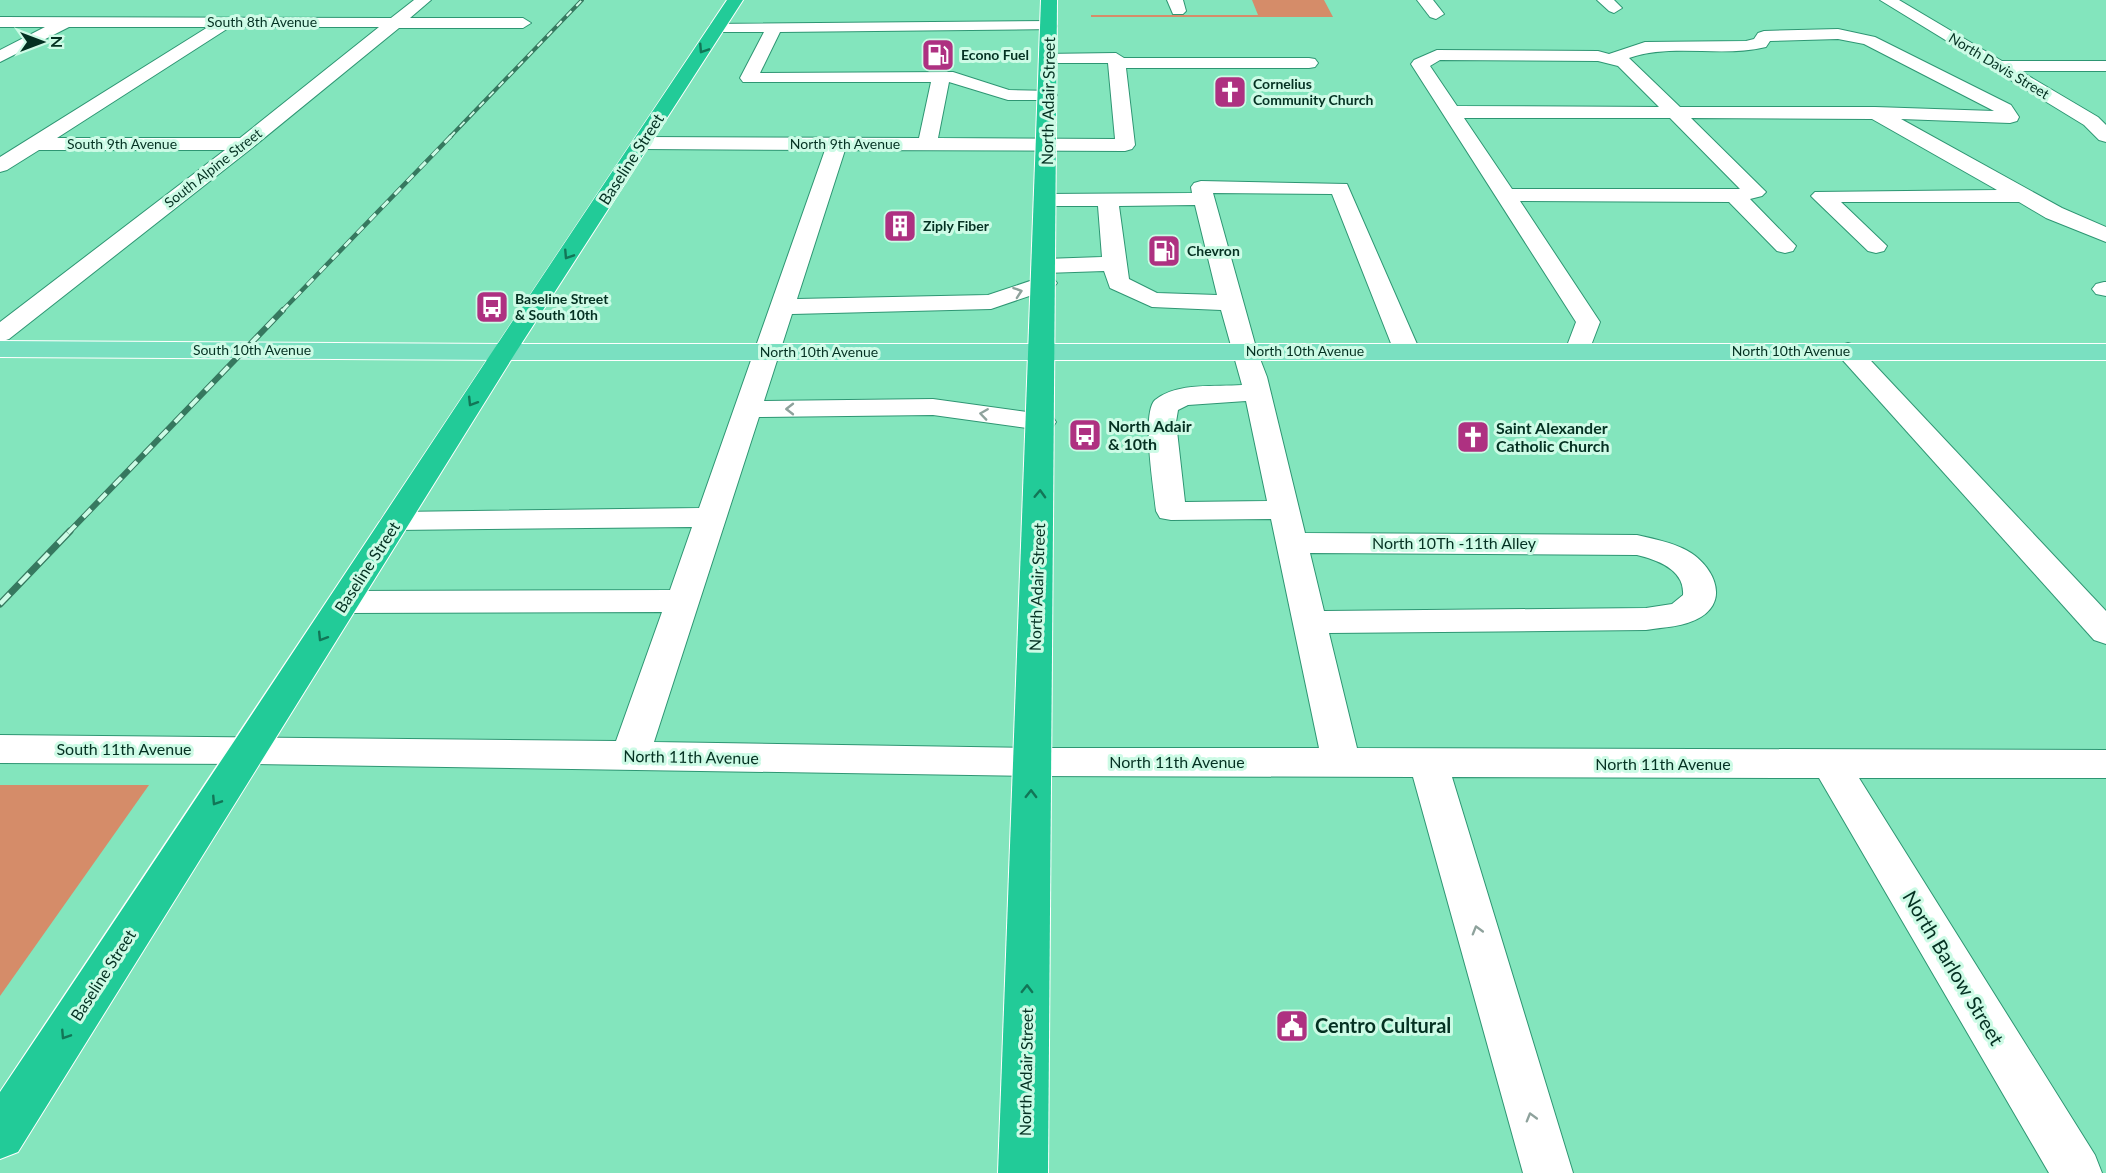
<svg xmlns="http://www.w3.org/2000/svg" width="2106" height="1173" font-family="Lato,sans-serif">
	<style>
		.green { fill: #d58c69 }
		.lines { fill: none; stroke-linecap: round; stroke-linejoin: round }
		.minor-casing { stroke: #2e9673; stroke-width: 2 }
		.major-casing { stroke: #fff; stroke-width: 2 }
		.highway-casing { stroke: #fff; stroke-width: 2 }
		.minor { fill: #fff; fill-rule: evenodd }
		.major { fill: #7ae0c1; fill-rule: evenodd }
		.highway { fill: #22cb98; fill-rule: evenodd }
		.rail-far3-casing { stroke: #36785f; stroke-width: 4 }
		.rail-far2-casing { stroke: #36785f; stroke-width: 4.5 }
		.rail-far1-casing { stroke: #36785f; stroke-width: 6 }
		.rail-casing { stroke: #36785f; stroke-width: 7 }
		.rail-far3 { stroke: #cdfbe6; stroke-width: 2; stroke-dasharray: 7; stroke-linecap: butt }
		.rail-far2 { stroke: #cdfbe6; stroke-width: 3; stroke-dasharray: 9; stroke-linecap: butt }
		.rail-far1 { stroke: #cdfbe6; stroke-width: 4; stroke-dasharray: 11; stroke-linecap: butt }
		.rail { stroke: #cdfbe6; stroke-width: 4.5; stroke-dasharray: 14; stroke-linecap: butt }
		.oneway { stroke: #127657 }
		.oneway2 { stroke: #8ea29c }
		.labels { text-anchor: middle; stroke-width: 6; stroke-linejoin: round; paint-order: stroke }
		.far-street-label { font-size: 14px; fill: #043122; stroke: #cdfbe6 }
		.far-poi-label { font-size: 14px; font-weight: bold; fill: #043122; stroke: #cdfbe6; text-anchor: start }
		.street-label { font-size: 16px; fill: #043122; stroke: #cdfbe6 }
		.poi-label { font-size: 16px; font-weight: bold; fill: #043122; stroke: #cdfbe6; text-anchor: start }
		.near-street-label { font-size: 20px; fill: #043122; stroke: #cdfbe6 }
		.near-poi-label { font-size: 20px; font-weight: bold; fill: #043122; stroke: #cdfbe6; text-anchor: start }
	</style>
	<rect width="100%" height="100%" fill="#83e5bd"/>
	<g class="green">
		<polygon points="1252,0 1324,0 1333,17 1091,17 1091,15 1258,15"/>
		<polygon points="0,785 149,785 0,996"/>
	</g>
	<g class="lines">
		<g class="minor-casing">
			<g id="minor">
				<path d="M414 0H431L410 18H523L531 23 523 28H399L252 148 9 339 0 342V322L225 150H39L7 170 0 172V157L208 27H69L0 62V50L45 27H0V17L391 18ZM230 27H379L240 138H57Z"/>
				<polygon points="1167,0 1183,0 1186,11 1183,14 1173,14"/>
				<polygon points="1417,0 1433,0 1444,14 1436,19 1430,17"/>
				<polygon points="1597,0 1614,0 1622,8 1614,13 1609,11"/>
				<polygon points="1880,0 1899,0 2002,61 2106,61 2106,71 2020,71 2098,117 2106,125 2106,142 2099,140 2084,125"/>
				<path d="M1049 21 1055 23 1057 26 1055 29 780 32 760 73 953 72 1009 90 1054 91 1057 95 1054 99 1048 100H1008L949 82 938 138 1115 139 1108 63H1049L1043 62 1041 58 1043 54 1116 53 1124 58H1309L1315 59 1318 63 1315 67 1309 68H1126L1135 145 1132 149 1125 151 845 150 797 299 988 295 1045 276 1053 278 1057 283 1053 288 991 309 792 314 764 401 933 399 1042 414 1052 416 1056 422 1052 428 1042 430 933 415 759 417 654 742 1032 748H1319L1271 519 1171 520 1160 518 1156 511C1154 490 1141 413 1155 400 1177 382 1216 387 1242 385L1221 310 1152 307 1110 288 1104 271 1045 273 1037 271 1033 266 1037 261 1045 259 1102 257 1098 206H1046L1038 205 1035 200 1038 195 1046 194 1192 193 1191 187 1194 183 1201 181 1347 184 1420 351 1416 356 1407 359 1398 356 1394 351 1332 194 1213 193 1257 351 1267 377 1305 533 1637 535C1654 539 1671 542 1686 550 1711 563 1731 598 1701 617 1685 627 1664 627 1646 630L1329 633 1357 748 2106 750V778H1859L2095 1155 2102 1173H2049L1819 778 1452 777 1573 1173H1523L1413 777 1032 776 249 764 0 763V735L616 741 662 612 344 613 332 610 327 602 332 594 344 591 670 590 692 527 396 530 385 528 380 521 385 514 396 512 699 508 825 150 642 149 635 147 632 143 635 139 642 137 919 138 931 82H743L740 78 764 32H717L711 30 709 27 711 24ZM1195 205 1217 295 1157 293 1129 279 1119 206ZM1246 401 1267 501 1185 502 1176 422 1178 410 1188 405ZM1310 553 1637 555C1658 560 1685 570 1683 595L1672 604 1646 608 1324 611Z"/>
				<path d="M1838 29 1875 37 2011 105 2019 117 2017 121 2010 123 1901 119 2062 208 2106 227V242L2046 218 2019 202H1841L1887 246 1884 251 1876 253 1868 251 1815 200 1811 196 1815 192 1997 190 1872 119 1691 118 1762 188 1766 192 1762 196 1750 199 1796 246 1793 251 1785 253 1777 251 1729 202 1520 201 1600 322 1587 356 1578 359 1569 356 1565 351 1576 322 1411 64 1414 60 1437 50 1598 51 1609 54 1645 42 1746 41 1754 39 1758 33 1764 31ZM1838 39 1864 44 1994 111 1875 107H1680L1629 58C1673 43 1721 58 1766 47L1770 41ZM1440 60 1598 61 1618 66 1659 107 1457 106 1430 66ZM1464 118H1670L1740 189H1512Z"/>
				<polygon points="2104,282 2106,282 2106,296 2096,294 2092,289 2096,284"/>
				<polygon points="1848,343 1857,346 2106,611 2106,644 2094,640 1839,356 1835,351 1839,346"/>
			</g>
		</g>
		<g class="major-casing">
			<polygon id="major" points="0,341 503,344 2106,344 2106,360 503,360 0,357"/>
		</g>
		<g class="highway-casing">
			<g id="highway">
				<path d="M727 0H743L516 352 18 1152 0 1159V1092C244 729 483 363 727 0Z"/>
				<polygon points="1041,0 1057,0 1048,1173 998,1173"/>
			</g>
		</g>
		<use href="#minor" class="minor"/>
		<use href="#major" class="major"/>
		<use href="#highway" class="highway"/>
		<g class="rail-far3-casing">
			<polyline id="rail-far3" points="450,137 582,0"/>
		</g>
		<g class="rail-far2-casing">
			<polyline id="rail-far2" points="282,311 451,136"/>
		</g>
		<g class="rail-far1-casing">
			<polyline id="rail-far1" points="68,533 283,310"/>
		</g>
		<g class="rail-casing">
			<polyline id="rail" points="0,604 70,531"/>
		</g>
		<use href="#rail-far3" class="rail-far3"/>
		<use href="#rail-far2" class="rail-far2"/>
		<use href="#rail-far1" class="rail-far1"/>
		<use href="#rail" class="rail"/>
	</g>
	<defs><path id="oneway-chevron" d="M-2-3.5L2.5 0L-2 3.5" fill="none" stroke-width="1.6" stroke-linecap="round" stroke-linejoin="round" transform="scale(1.5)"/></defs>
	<g class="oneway">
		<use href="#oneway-chevron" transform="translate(703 49) rotate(123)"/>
		<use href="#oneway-chevron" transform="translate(568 255) rotate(123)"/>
		<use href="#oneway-chevron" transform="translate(472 402) rotate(122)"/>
		<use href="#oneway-chevron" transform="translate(1040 494) rotate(-88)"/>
		<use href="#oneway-chevron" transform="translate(322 637) rotate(122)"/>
		<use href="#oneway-chevron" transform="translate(1031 794) rotate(-89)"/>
		<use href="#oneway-chevron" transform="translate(216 801) rotate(123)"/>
		<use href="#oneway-chevron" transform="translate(1027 989) rotate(-89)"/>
		<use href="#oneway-chevron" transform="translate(65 1035) rotate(123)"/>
	</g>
	<g class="oneway2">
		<use href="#oneway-chevron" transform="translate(1018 292) rotate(-19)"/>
		<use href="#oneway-chevron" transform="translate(790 409) rotate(180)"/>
		<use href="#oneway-chevron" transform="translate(984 414) rotate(-172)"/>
		<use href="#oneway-chevron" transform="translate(1477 930) rotate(-106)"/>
		<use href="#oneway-chevron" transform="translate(1531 1117) rotate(-106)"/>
	</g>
	<defs>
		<g id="fuel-square" transform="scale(1.725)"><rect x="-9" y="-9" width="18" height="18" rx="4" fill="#ae3181" stroke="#cdfbe6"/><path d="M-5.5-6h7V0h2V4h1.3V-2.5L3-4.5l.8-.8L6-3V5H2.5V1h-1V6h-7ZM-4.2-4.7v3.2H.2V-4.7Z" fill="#fff"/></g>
		<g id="church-square" transform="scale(1.725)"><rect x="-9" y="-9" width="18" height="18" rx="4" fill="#ae3181" stroke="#cdfbe6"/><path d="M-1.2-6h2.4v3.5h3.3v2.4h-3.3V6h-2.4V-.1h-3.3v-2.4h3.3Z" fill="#fff"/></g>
		<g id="building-square" transform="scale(1.725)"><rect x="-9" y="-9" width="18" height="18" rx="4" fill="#ae3181" stroke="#cdfbe6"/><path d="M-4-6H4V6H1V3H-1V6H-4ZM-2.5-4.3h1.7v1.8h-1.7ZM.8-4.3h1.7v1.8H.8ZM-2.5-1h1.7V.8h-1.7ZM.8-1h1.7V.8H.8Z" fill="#fff"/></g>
		<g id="bus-square" transform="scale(1.725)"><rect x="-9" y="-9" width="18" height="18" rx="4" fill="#ae3181" stroke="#cdfbe6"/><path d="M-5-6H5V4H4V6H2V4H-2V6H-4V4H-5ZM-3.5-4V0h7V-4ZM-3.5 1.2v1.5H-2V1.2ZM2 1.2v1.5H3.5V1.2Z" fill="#fff"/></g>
		<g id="civic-square" transform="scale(1.725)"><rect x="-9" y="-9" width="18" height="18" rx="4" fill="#ae3181" stroke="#cdfbe6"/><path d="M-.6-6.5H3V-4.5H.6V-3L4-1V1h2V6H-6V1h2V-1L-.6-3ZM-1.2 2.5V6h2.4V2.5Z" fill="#fff"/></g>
	</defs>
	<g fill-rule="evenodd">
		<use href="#fuel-square" x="938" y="55"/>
		<use href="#church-square" x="1230" y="92"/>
		<use href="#building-square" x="900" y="226"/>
		<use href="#fuel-square" x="1164" y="251"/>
		<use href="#bus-square" x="492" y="307"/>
		<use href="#bus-square" x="1085" y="435"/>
		<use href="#church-square" x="1473" y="437"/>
		<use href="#civic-square" x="1292" y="1026"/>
	</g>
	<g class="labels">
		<g class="far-street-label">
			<text x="262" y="27">South 8th Avenue</text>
			<text transform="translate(1999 66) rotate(31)" y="5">North Davis Street</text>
			<text x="122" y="149">South 9th Avenue</text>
			<text x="845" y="149">North 9th Avenue</text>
			<text transform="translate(213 168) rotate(-38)" y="5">South Alpine Street</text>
			<text x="252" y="355">South 10th Avenue</text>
			<text x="1305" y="356">North 10th Avenue</text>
			<text x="1791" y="356">North 10th Avenue</text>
			<text x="819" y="357">North 10th Avenue</text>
		</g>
		<g class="far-poi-label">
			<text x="961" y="60">Econo Fuel</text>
			<text x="1253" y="89">Cornelius<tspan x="1253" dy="16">Community Church</tspan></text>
			<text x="923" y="231">Ziply Fiber</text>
			<text x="1187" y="256">Chevron</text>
			<text x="515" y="304">Baseline Street<tspan x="515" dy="16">&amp; South 10th</tspan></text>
		</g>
		<g class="street-label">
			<text transform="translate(1048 101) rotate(-89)" y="6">North Adair Street</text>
			<text transform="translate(631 159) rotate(-57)" y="6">Baseline Street</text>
			<text x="1454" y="549">North 10Th -11th Alley</text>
			<text transform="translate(367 567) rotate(-57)" y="6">Baseline Street</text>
			<text transform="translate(1037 587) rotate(-88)" y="6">North Adair Street</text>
			<text x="124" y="755">South 11th Avenue</text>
			<text transform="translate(691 757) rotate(1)" y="6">North 11th Avenue</text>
			<text x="1177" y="768">North 11th Avenue</text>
			<text x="1663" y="770">North 11th Avenue</text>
			<text transform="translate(103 975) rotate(-57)" y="6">Baseline Street</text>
			<text transform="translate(1026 1072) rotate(-89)" y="6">North Adair Street</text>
		</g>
		<g class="poi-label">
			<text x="1108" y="432">North Adair<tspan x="1108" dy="18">&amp; 10th</tspan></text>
			<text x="1496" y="434">Saint Alexander<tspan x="1496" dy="18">Catholic Church</tspan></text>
		</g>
		<g class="near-street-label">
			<text transform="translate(1953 968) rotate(59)" y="7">North Barlow Street</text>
		</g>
		<g class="near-poi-label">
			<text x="1315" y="1033">Centro Cultural</text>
		</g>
	</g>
	<g transform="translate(42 42) rotate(90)" stroke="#cdfbe6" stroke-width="4.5" paint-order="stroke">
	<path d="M0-4.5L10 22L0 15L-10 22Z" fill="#043122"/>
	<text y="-9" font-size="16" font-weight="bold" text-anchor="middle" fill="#043122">N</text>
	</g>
</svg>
